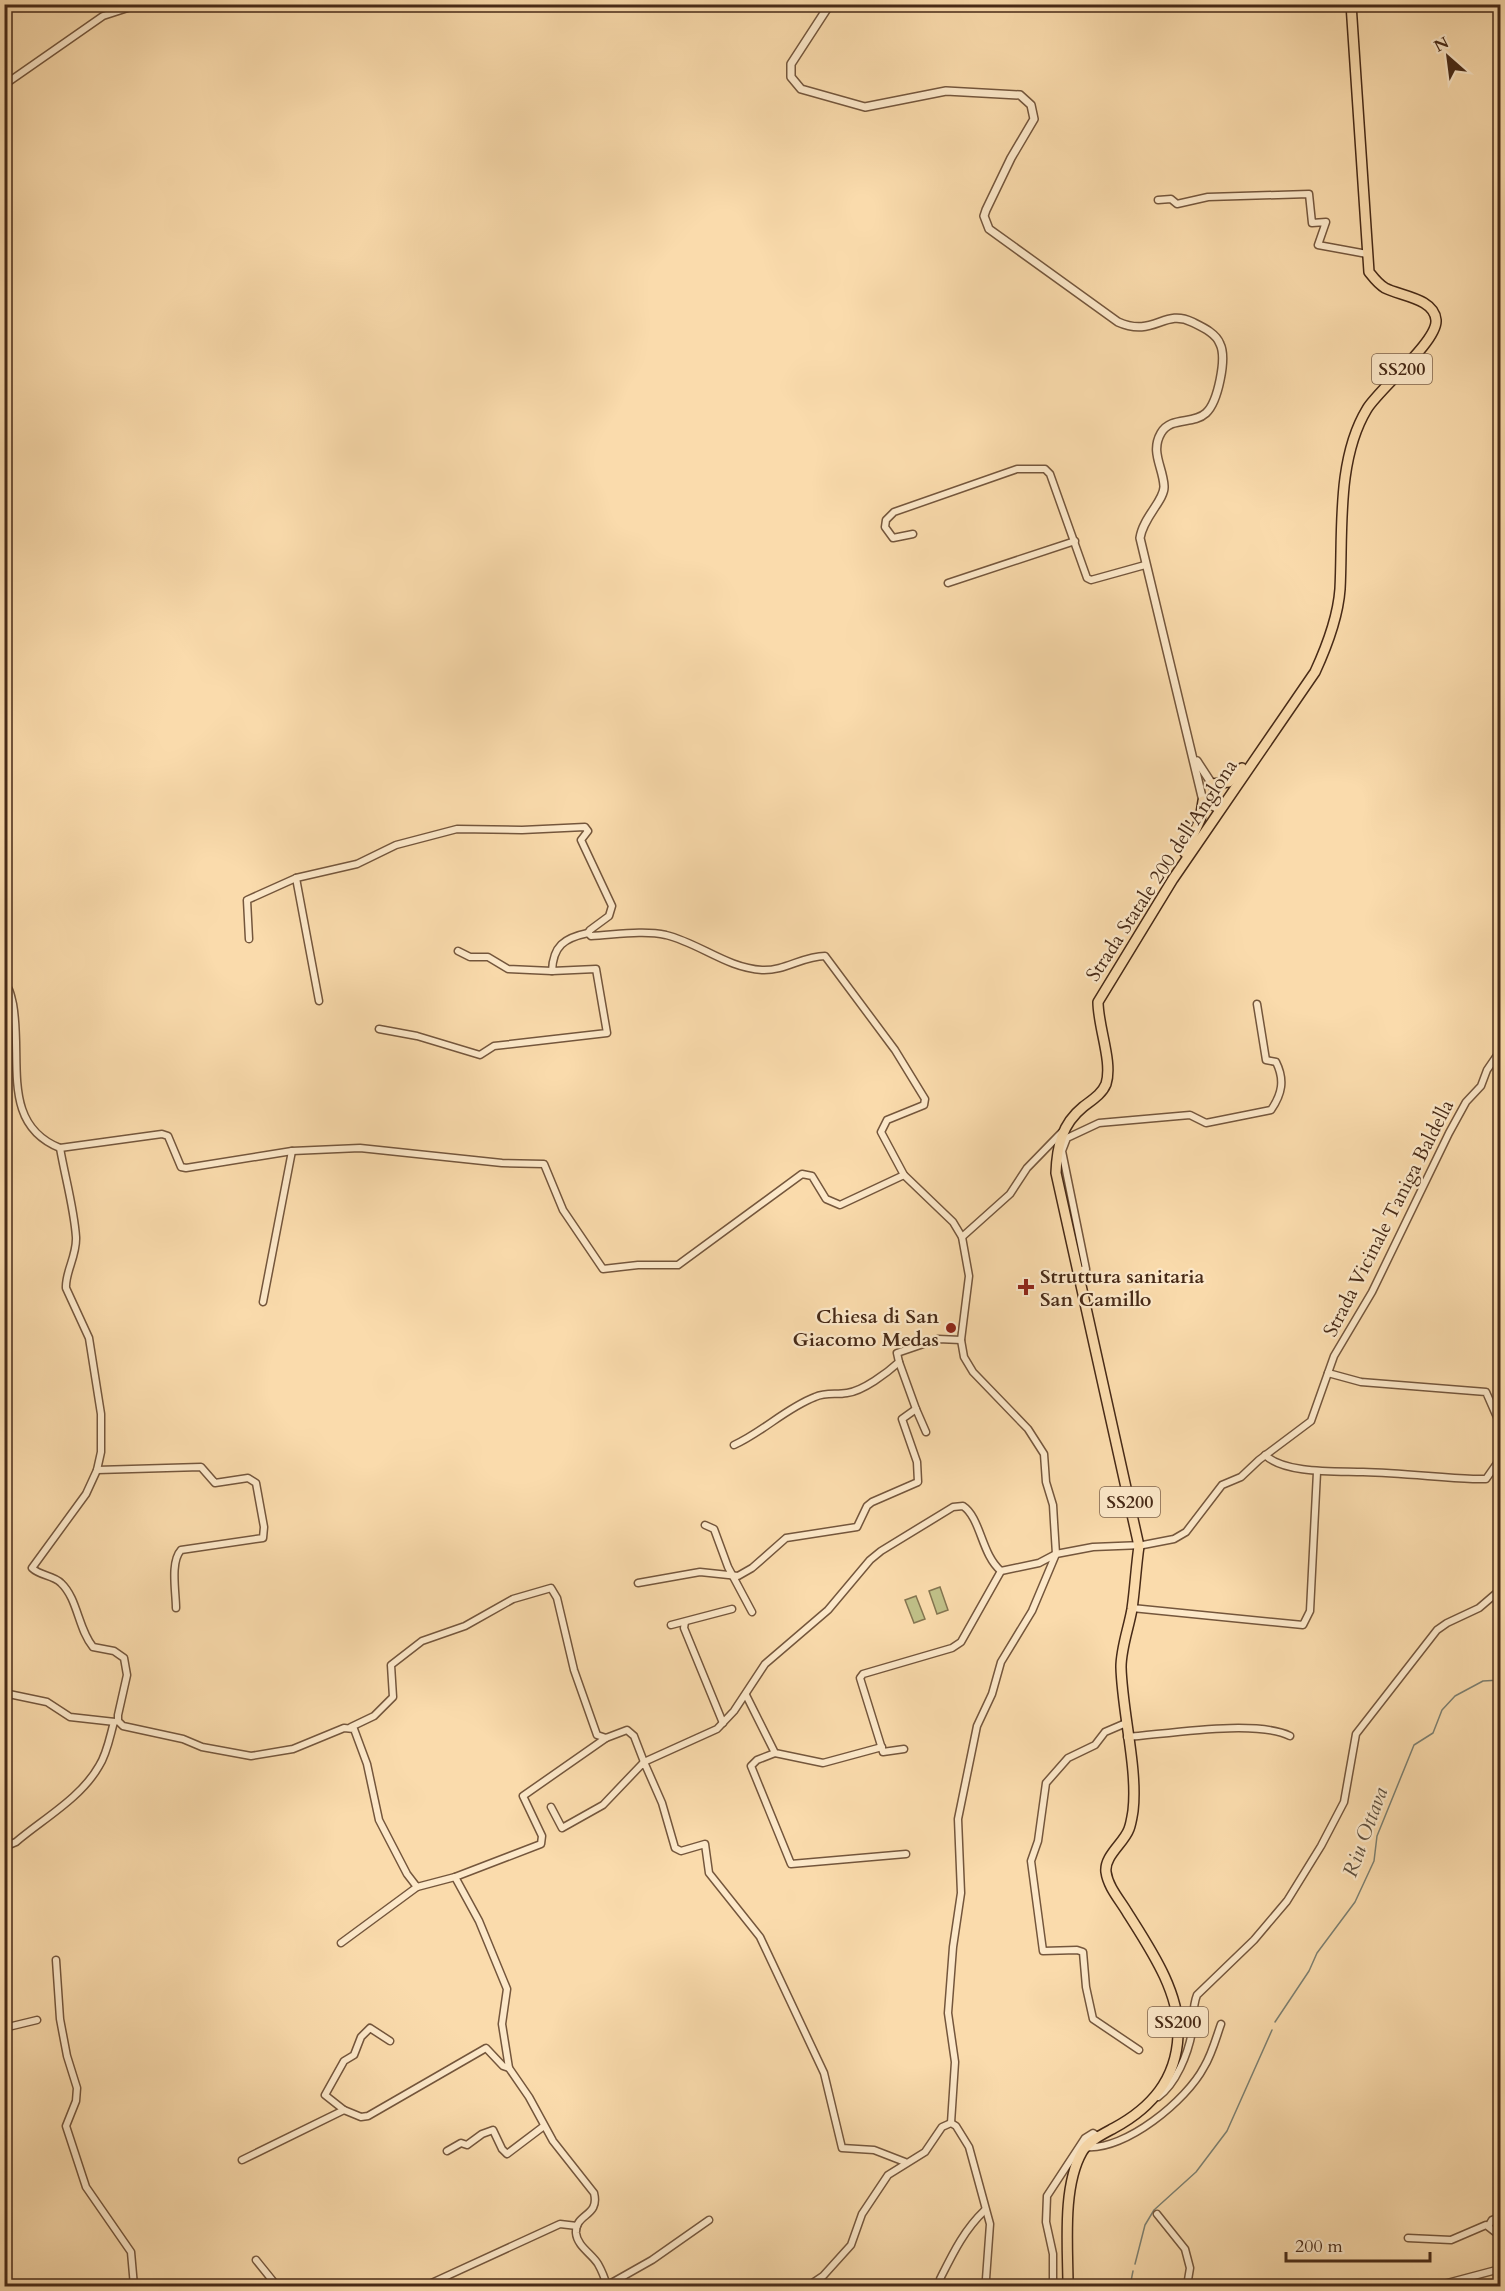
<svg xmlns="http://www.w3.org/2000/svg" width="1505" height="2291" font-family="Cardo,serif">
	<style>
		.green { fill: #c0c088; stroke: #847550; stroke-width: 1.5 }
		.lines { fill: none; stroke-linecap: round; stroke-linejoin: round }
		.stream { stroke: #7c8072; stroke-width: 1.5 }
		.minor-casing { stroke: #74563c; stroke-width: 9 }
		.tertiary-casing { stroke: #74563c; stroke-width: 10 }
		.primary-casing { stroke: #472a17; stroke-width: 12 }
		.minor { stroke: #fce8c9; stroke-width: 6 }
		.tertiary { stroke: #fce8c9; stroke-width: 7 }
		.primary { stroke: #fadbac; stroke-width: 9 }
		.poi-dot { fill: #8f2418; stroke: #fce8c9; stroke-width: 2 }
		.labels { text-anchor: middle; stroke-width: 4.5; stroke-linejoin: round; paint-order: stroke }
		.shield { fill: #fce8c9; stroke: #7d634c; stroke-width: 1.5 }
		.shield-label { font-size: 18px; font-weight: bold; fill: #472a17 }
		.street-label { font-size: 20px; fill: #472a17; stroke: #fce8c9 }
		.poi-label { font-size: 20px; font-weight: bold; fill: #472a17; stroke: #fce8c9; text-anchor: start }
		.water-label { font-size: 21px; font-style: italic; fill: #5d4e3d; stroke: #fce8c9 }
	</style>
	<rect width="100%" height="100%" fill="#fadbac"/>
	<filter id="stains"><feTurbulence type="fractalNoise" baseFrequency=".00333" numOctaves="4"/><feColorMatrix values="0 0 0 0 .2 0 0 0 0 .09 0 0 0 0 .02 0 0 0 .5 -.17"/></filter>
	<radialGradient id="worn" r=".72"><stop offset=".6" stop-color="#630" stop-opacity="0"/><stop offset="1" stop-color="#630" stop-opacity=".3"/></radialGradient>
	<g class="green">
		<polygon points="940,1587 948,1610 937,1614 929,1591"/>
		<polygon points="916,1596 925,1619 914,1623 905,1600"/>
	</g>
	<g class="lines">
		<g class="stream">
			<polyline points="1275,2022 1309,1971 1317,1953 1355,1902 1374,1861 1377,1836 1414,1745 1433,1733 1442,1710 1455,1696 1483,1681 1500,1680"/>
			<polyline points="1135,2264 1145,2225 1154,2210 1196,2172 1227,2131 1272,2030"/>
			<polyline points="1130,2286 1133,2271"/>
		</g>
		<g class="minor-casing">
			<g id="minor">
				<polyline points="4,85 103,16 140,4"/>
				<polyline points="1158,200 1171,199 1177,204 1208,197 1309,194 1312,223 1326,222 1318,245 1367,254"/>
				<polyline points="913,534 893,538 885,527 886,520 894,512 1017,469 1045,469 1050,474 1087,578 1091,580 1145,565"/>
				<polyline points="948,583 1075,541"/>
				<polyline points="296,878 319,1001"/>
				<path d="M249 939 247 900 296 878 357 864 396 845 457 829 522 830 585 827 588 831 581 840 612 906 609 916 590 930 588 933 591 936C614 935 643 930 666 935 699 943 727 968 762 970 785 971 803 956 825 956L895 1050 925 1099 924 1105 887 1120 881 1132 904 1175 953 1222 962 1237 969 1276 961 1340 964 1357 973 1372 1028 1429 1044 1454 1046 1482 1053 1505 1054 1522 1056 1554 1032 1611 1001 1662 992 1694 977 1726 958 1819 961 1893 953 1947 948 2013 955 2062 951 2123"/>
				<polyline points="458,951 470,957 488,957 508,969 552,971"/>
				<path d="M4 983C10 988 11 996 13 1004 23 1060 0 1124 60 1148L162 1134 168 1136 181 1167 186 1168 292 1151 360 1148 502 1163 544 1164 563 1210 603 1269 638 1265H678L802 1174 812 1176 826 1199 840 1205 904 1175"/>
				<path d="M379 1029 417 1036 480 1055 494 1046 607 1033 596 969 552 971C553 946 564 938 588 933"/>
				<path d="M60 1148C65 1177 74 1208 76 1237 77 1256 65 1272 66 1288L89 1338 101 1414V1452L97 1470 86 1494 32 1568C40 1576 53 1575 61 1583 78 1599 78 1629 93 1647L114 1651 124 1658 127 1675 118 1715V1721L123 1726 183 1739 202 1747 251 1756 293 1749 344 1728 354 1729 367 1764 379 1820 407 1874 417 1887 455 1877 479 1921 507 1989 502 2024 509 2068 529 2097 553 2141 594 2193C600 2217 575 2213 576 2233 577 2246 592 2254 598 2264 602 2271 605 2279 607 2286"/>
				<polyline points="962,1237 1010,1194 1027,1168 1062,1132"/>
				<path d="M1078 1271 1086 1269 1062 1151 1067 1138 1099 1123 1190 1115 1206 1123 1271 1110C1282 1094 1285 1080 1276 1062L1266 1060 1257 1004"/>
				<polyline points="263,1302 292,1151"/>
				<polyline points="899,1362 916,1409"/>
				<polyline points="1328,1373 1361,1382 1486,1392 1500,1424"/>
				<path d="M734 1445C763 1432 786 1408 815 1397 826 1392 836 1395 847 1393 863 1391 887 1373 899 1362L897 1353 938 1339 961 1340"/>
				<path d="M1265 1455C1285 1474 1337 1471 1363 1472 1399 1473 1436 1477 1473 1479H1486L1500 1459"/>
				<path d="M97 1470 201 1467 215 1483 248 1478 256 1483 264 1527 263 1538 181 1550C170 1562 176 1592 176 1608"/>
				<polyline points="705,1525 714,1529 728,1567 752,1612"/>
				<polyline points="638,1583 700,1572 738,1576 752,1568 786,1538 857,1527 867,1506 872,1502 918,1482 917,1462 902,1419 916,1409 926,1432"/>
				<polyline points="1132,1608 1303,1625 1310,1611 1317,1472"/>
				<polyline points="685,1622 684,1628 723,1723"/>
				<polyline points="671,1625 732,1609"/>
				<polyline points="4,1693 47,1702 70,1717 115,1722"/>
				<polyline points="746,1695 775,1753 823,1763 882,1747"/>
				<polyline points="1126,1723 1105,1732 1095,1745 1068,1758 1046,1783 1038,1841 1031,1861 1043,1951 1077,1950 1083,1952 1086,1987 1093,2019 1139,2050"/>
				<path d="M351 1727 374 1716 393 1697 391 1665 422 1641 465 1626 513 1599 551 1588 557 1598 574 1670 597 1735 606 1738 627 1730 634 1736 644 1762 717 1729 734 1711 765 1664 828 1610 870 1560 881 1551 953 1507 963 1506C981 1518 981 1554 1001 1571L1039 1563 1056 1554 1093 1547 1143 1545 1174 1539 1186 1532 1222 1485 1241 1477 1259 1460 1311 1421 1334 1356 1372 1292 1449 1133 1466 1102 1481 1086 1487 1070 1500 1051"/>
				<path d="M1127 1737C1167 1734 1256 1719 1290 1736"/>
				<polyline points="904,1749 883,1752 860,1678 863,1674 952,1648 961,1642 1001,1571"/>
				<polyline points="775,1753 757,1760 751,1766 791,1864 906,1854"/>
				<polyline points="551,1807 562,1828 603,1805 644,1762 662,1803 675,1848 681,1851 705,1844 709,1873 760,1937 824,2073 842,2148 874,2150 905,2162"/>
				<path d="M4 1847 16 1842C43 1819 81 1798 99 1766 107 1754 110 1736 114 1722"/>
				<polyline points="455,1877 541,1844 542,1836 523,1796 606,1738"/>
				<polyline points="341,1943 417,1887"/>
				<polyline points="56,1960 60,2019 67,2056 77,2088 76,2101 66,2126 86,2187 131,2252 134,2286"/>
				<polyline points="4,2028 37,2020"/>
				<path d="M1158 2097C1176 2084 1188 2054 1192 2032 1194 2019 1192 2007 1197 1995L1254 1940 1287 1901 1321 1846 1344 1802 1356 1734 1437 1630 1447 1623 1479 1608 1500 1590"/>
				<polyline points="344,2110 325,2095 344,2061 354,2055 361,2037 370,2028 390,2041"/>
				<polyline points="951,2123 956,2126 969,2147 990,2224 986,2279"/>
				<path d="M1086 2147C1125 2151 1187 2100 1204 2067 1212 2054 1216 2038 1221 2024"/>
				<polyline points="447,2151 461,2143 467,2145 482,2134 493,2130 502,2149 507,2154 544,2126"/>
				<polyline points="242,2160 344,2110 361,2117 368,2116 486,2048 503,2066 509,2068"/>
				<polyline points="1157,2214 1185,2249 1190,2268 1187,2286"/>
				<polyline points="1489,2225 1492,2220 1500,2217"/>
				<polyline points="1408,2238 1451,2240 1486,2225 1500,2236"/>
				<polyline points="256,2260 277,2286"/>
				<path d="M940 2279C953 2253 964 2230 985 2210"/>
				<polyline points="425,2286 560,2224 577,2226"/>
				<polyline points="606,2286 652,2260 709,2220"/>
				<polyline points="808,2286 823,2276 851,2245 862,2214 888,2175 925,2152 942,2127 951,2123"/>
				<polyline points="1053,2286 1053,2254 1046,2222 1047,2196 1085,2138 1093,2133 1099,2137"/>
				<polyline points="1436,2286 1500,2269"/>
			</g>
		</g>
		<g class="tertiary-casing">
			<g id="tertiary">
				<path d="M830 4 791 64V77L801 89 865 107 946 91 1020 95 1031 105 1034 119 1011 158 986 210 984 216 989 229 1118 322C1154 338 1164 308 1192 322 1202 327 1216 333 1220 344 1227 358 1218 402 1206 413 1193 425 1171 416 1161 433 1150 452 1163 467 1164 486 1165 500 1143 517 1140 538L1203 801 1220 810"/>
				<polyline points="1197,761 1212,784 1220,810"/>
			</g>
		</g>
		<g class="primary-casing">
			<g id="primary">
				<polyline points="1212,784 1229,782 1242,768"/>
				<polyline points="1185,853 1200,820 1203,801"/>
				<path d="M1068 2286C1068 2247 1062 2187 1082 2152 1088 2141 1103 2134 1114 2128 1151 2108 1176 2080 1178 2036 1181 1993 1149 1947 1127 1912 1120 1900 1108 1887 1106 1872 1104 1856 1124 1843 1129 1829 1131 1824 1132 1817 1133 1811 1138 1769 1122 1711 1121 1667 1121 1648 1129 1627 1132 1609 1135 1588 1136 1567 1139 1546L1056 1173C1057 1146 1062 1124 1083 1107 1092 1100 1102 1094 1106 1084 1113 1062 1098 1027 1098 1002L1173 879 1315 672C1327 646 1338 618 1340 589 1343 533 1336 460 1367 409 1379 389 1438 341 1436 320 1434 298 1400 296 1385 288 1378 284 1373 277 1369 272L1351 4"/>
			</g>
		</g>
		<use href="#minor" class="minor"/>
		<use href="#tertiary" class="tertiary"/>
		<use href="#primary" class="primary"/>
	</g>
	<g class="poi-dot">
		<path d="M1023 1278h6v6h6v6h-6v6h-6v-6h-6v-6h6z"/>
		<circle cx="951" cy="1328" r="6"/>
	</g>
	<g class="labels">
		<g class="shield">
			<rect x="1372" y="354" width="60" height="30" rx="4.5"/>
			<rect x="1100" y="1487" width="60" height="30" rx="4.5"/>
			<rect x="1148" y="2007" width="60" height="30" rx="4.5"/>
		</g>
		<g class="shield-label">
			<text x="1402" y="375">SS200</text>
			<text x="1130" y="1508">SS200</text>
			<text x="1178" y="2028">SS200</text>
		</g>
		<g class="street-label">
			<text transform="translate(1161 870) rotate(-57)" y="7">Strada Statale 200 dell'Anglona</text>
			<text transform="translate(1388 1218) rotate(-63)" y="7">Strada Vicinale Taniga Baldella</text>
		</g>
		<g class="poi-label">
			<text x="1040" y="1283">Struttura sanitaria<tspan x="1040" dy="23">San Camillo</tspan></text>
			<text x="939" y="1323" text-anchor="end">Chiesa di San<tspan x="939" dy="23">Giacomo Medas</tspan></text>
		</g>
		<g class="water-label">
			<text transform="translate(1365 1832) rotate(-70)" y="7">Riu Ottava</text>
		</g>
	</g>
	<rect width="1505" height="2291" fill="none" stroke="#fadbac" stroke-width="24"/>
	<rect x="6" y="6" width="1493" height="2279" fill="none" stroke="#472a17" stroke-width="3"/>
	<rect x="12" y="12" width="1481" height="2267" fill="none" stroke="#472a17" stroke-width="1.5"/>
	<g transform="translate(1448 57) rotate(332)" stroke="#fce8c9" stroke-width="4.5" paint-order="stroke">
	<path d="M0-4.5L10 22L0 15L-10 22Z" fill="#472a17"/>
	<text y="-9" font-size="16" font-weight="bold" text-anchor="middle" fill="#472a17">N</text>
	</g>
	<path d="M1286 2252v9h144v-9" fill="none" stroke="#472a17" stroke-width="3"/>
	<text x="1295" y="2252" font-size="18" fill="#472a17" stroke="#fce8c9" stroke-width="4.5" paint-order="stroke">200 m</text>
	<rect width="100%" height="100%" filter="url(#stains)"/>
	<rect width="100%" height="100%" fill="url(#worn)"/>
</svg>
